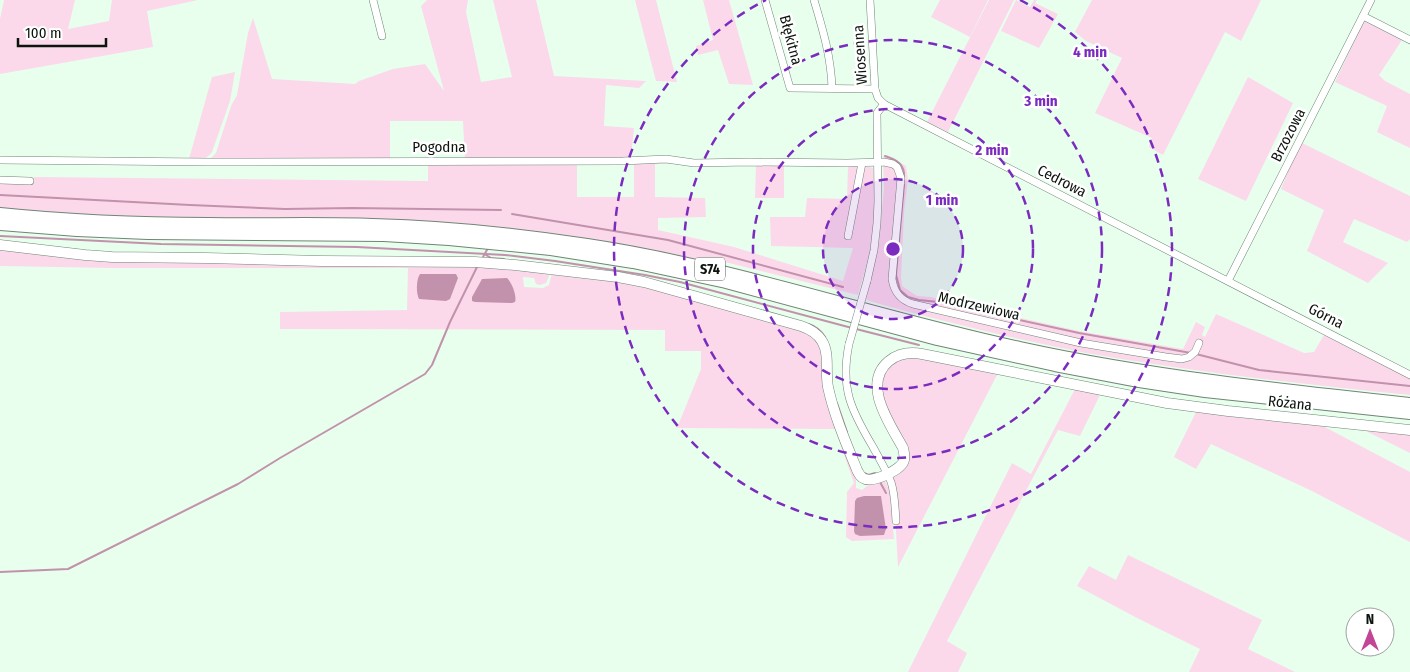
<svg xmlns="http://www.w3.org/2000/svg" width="1410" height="672" font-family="'Fira Sans Condensed',sans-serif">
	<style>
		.green { fill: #fbd9eb }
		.water { fill: #c292ac }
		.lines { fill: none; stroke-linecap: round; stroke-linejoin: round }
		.stream { stroke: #c292ac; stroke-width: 2 }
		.street-casing { stroke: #708575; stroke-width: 8 }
		.secondary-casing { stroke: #708575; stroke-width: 11 }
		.highway-casing { stroke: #708575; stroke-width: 14 }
		.street { stroke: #fff; stroke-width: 7 }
		.secondary { stroke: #fff; stroke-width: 10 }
		.highway { stroke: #fff; stroke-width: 12 }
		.street-bridge-casing { stroke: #708575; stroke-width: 8; stroke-linecap: butt }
		.street-bridge { stroke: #fff; stroke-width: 7 }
		.ring { fill: none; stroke: #7b2cbf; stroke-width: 2.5; stroke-dasharray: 9 6 }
		.labels { text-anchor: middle; stroke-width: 5; stroke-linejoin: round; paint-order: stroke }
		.shield { fill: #fff; stroke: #555a56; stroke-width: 1 }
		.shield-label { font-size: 14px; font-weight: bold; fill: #0c140e }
		.street-label { font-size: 15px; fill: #0c140e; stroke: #fff }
		.centre { fill: #7b2cbf; stroke: #fff; stroke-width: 2.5 }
		.ring-label { font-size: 15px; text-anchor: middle; font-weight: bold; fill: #7b2cbf; stroke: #fff; stroke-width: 5; stroke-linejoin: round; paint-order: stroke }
	</style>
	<rect width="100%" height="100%" fill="#e8ffed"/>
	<g class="green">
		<polygon points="4,0 75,0 68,29 109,21 112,0 198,0 147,11 153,47 0,74 0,19"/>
		<path d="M427 0H468L466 12 481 82 512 77 493 0H536L554 76 646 81 639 88 606 85 604 126 634 128 631 157 677 163 655 164V197L705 198 706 217 658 218V230L734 247 843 281 853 248 771 246 770 217H805L807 198 847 199 848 166 870 167 873 168C875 195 876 223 870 250 867 265 862 280 858 295L713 259 708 261 605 243 513 229 395 220 136 217 0 209V177H30V180L35 177 428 181V161L577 163V197H634V161H465L463 121H390V162H207L216 153 231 106 237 95 248 33 253 18 272 79 355 84 359 81 393 69 425 64 444 91 421 6Z"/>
		<polygon points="635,0 656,0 677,82 656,81"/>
		<polygon points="703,0 729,0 753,85 729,84 718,50 698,55 696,46 713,40"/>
		<polygon points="940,0 988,0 970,37 931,17"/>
		<polygon points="989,0 1014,0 948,132 927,122"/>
		<polygon points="1016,0 1030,7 1034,0 1037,0 1035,3 1058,14 1039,48 1001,31"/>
		<polygon points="1092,0 1261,0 1241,41 1225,32 1163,155 1149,147 1152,138 1095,113 1122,58 1086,41 1075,32"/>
		<polygon points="1364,21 1402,40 1379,75 1385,81 1410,94 1410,148 1377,132 1387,106 1335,82"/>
		<path d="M235 72 230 101 212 152C204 162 200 159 189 159L212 77Z"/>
		<polygon points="1248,77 1293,103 1246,201 1198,179"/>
		<polygon points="1300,142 1410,196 1410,239 1407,242 1354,219 1343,242 1388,263 1368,283 1307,251 1324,210 1281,189"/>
		<path d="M886 155 906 166 908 179 904 212 901 278 902 286 917 296 931 297 957 304 1079 331 1183 349 1196 322 1205 327 1202 335 1205 337 1216 314 1304 353 1314 352 1324 335 1410 378V395C1302 384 1193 372 1086 353 1013 339 941 321 869 301L866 299 879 242 884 189 883 156Z"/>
		<polygon points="784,163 784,198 755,198 756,164"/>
		<path d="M0 248 487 265 547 273 549 276 546 283 540 285 536 284 534 278 523 277 524 287 543 288 549 285 552 273 630 282 781 323 812 335 819 344 822 354 828 401 856 480V488L862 490C869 485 875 477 885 481L890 492 894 539 852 541 846 537 847 492 854 483 835 429 677 428 701 369V351H665V330L280 329V312L407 310 408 268H112L0 266Z"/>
		<path d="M919 357 998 373 898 567 893 478 901 473 906 466C900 449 877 395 881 380 883 374 888 367 892 363 900 358 910 358 919 357Z"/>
		<polygon points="1075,389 1100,394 1099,397 1080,436 1058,430 947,641 967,653 958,672 908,672 1012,463 1031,474"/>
		<polygon points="1197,410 1321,425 1410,472 1410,542 1312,491 1211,444 1196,469 1174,457"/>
		<polygon points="1364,430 1410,435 1410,453"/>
		<polygon points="1128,555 1262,620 1248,649 1295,672 1189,672 1200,649 1139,619 1077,586 1089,566 1116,580"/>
	</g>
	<g class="water">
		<path d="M420 274H456L458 278 450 299 446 301 419 299C416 293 416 280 420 274Z"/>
		<path d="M507 278C512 283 517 296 515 302L512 303 475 302 472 301V297L482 279Z"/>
		<polygon points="864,496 881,496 886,529 884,535 860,536 855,534 854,531 855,501 857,498"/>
	</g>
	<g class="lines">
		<g class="stream">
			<path d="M885 156C897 160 905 164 904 177"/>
			<polyline points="904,185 896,275 900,290 908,297 919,300 938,302 1079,333 1191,353"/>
			<polyline points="0,195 190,205 285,209 352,208 501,210"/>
			<polyline points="512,214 668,240 843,287"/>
			<polyline points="0,236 161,244 357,247 505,255 555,261 645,275 680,282 852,328"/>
			<polyline points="486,255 491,258 504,259"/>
			<polyline points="483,257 488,248"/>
			<path d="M808 324C816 326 821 331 825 337"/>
			<polyline points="856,329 919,345"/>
			<polyline points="1196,354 1259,370 1410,386"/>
			<polyline points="837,403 847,432"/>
			<polyline points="864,473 869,475 875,473"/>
			<polyline points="880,482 886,493"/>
			<polyline points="0,572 68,569 238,484 280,458 425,374 432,365 450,322 477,267"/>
		</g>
		<g class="street-casing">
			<g id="street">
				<polyline points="373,0 382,36"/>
				<polyline points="765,0 790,88 875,89"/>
				<path d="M814 0C823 30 831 57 832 88"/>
				<polyline points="870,0 875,89 878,98 884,104 1410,375"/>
				<polyline points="1363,16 1410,40"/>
				<path d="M0 160 207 162 623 161 666 159 694 163 751 162 847 163 884 162 893 164 897 167 901 178 892 279C894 292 900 300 913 304L1081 343 1166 357 1182 359 1189 357 1195 352 1199 343"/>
				<polyline points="0,180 30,181"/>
				<polyline points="848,236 862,163"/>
				<polyline points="867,281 874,250 877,223 878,201 877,113 884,104"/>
				<polyline points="1228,281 1371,0"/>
				<path d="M849 344C840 388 851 410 873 447 879 458 886 470 891 482 895 494 895 508 896 521"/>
			</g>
		</g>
		<g class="secondary-casing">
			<path id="secondary" d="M0 245 85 255 112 257 206 258 321 261 475 262 515 265 618 277 644 282 801 326C810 329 817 333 822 341 830 354 825 372 828 387 834 415 846 443 857 470 859 474 861 478 865 479 874 482 902 470 904 460 905 456 904 452 903 448 890 424 861 384 889 361 899 353 911 352 922 354L1167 403 1228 411 1410 430"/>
		</g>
		<g class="highway-casing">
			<g id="highway">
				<path d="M0 214C69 221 138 224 208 224 263 225 318 223 373 225 445 227 516 234 587 245 734 267 875 317 1020 348 1148 376 1279 390 1410 404"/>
				<polyline points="0,224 77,230 148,233 384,235 449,239 551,249 633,262 726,282 937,339 1055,365 1139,381 1205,391 1410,413"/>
			</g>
		</g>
		<use href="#street" class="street"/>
		<use href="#secondary" class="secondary"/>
		<use href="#highway" class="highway"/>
		<g class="street-bridge-casing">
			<polyline id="street-bridge" points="849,344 867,281"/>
		</g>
		<use href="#street-bridge" class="street-bridge"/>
	</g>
	<circle cx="893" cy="249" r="70" fill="#7b2cbf" fill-opacity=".12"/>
	<g class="ring">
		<circle cx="893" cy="249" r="70"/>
		<circle cx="893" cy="249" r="140"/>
		<circle cx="893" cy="249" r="209"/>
		<path d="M1020 0A279 279 0 1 1 766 0"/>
	</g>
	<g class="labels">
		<rect class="shield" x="695" y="257.5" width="30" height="23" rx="4"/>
		<g class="shield-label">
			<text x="710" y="274">S74</text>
		</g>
		<g class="street-label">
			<text transform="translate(791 40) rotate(75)" y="5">Błękitna</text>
			<text transform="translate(860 55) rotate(-94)" y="5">Wiosenna</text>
			<text transform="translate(1288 135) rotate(-63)" y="5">Brzozowa</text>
			<text x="439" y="152">Pogodna</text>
			<text transform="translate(1062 181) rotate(27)" y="5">Cedrowa</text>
			<text transform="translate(979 306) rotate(13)" y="5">Modrzewiowa</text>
			<text transform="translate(1326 316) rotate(27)" y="5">Górna</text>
			<text transform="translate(1290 403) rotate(6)" y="5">Różana</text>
		</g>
	</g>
	<circle cx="893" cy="249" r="8" class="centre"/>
	<g class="ring-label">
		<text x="1090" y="57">4 min</text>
		<text x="1041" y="106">3 min</text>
		<text x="992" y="155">2 min</text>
		<text x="942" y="205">1 min</text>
	</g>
	<g transform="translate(1370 632)"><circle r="24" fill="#ffffff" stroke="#9ea19f"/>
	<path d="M0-4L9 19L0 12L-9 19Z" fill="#c34696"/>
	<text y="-8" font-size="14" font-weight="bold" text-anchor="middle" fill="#0c140e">N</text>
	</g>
	<path d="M18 38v8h88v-8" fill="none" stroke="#0c140e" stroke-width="2.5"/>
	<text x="25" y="38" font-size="15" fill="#0c140e" stroke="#ffffff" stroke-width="4" paint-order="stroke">100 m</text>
</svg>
